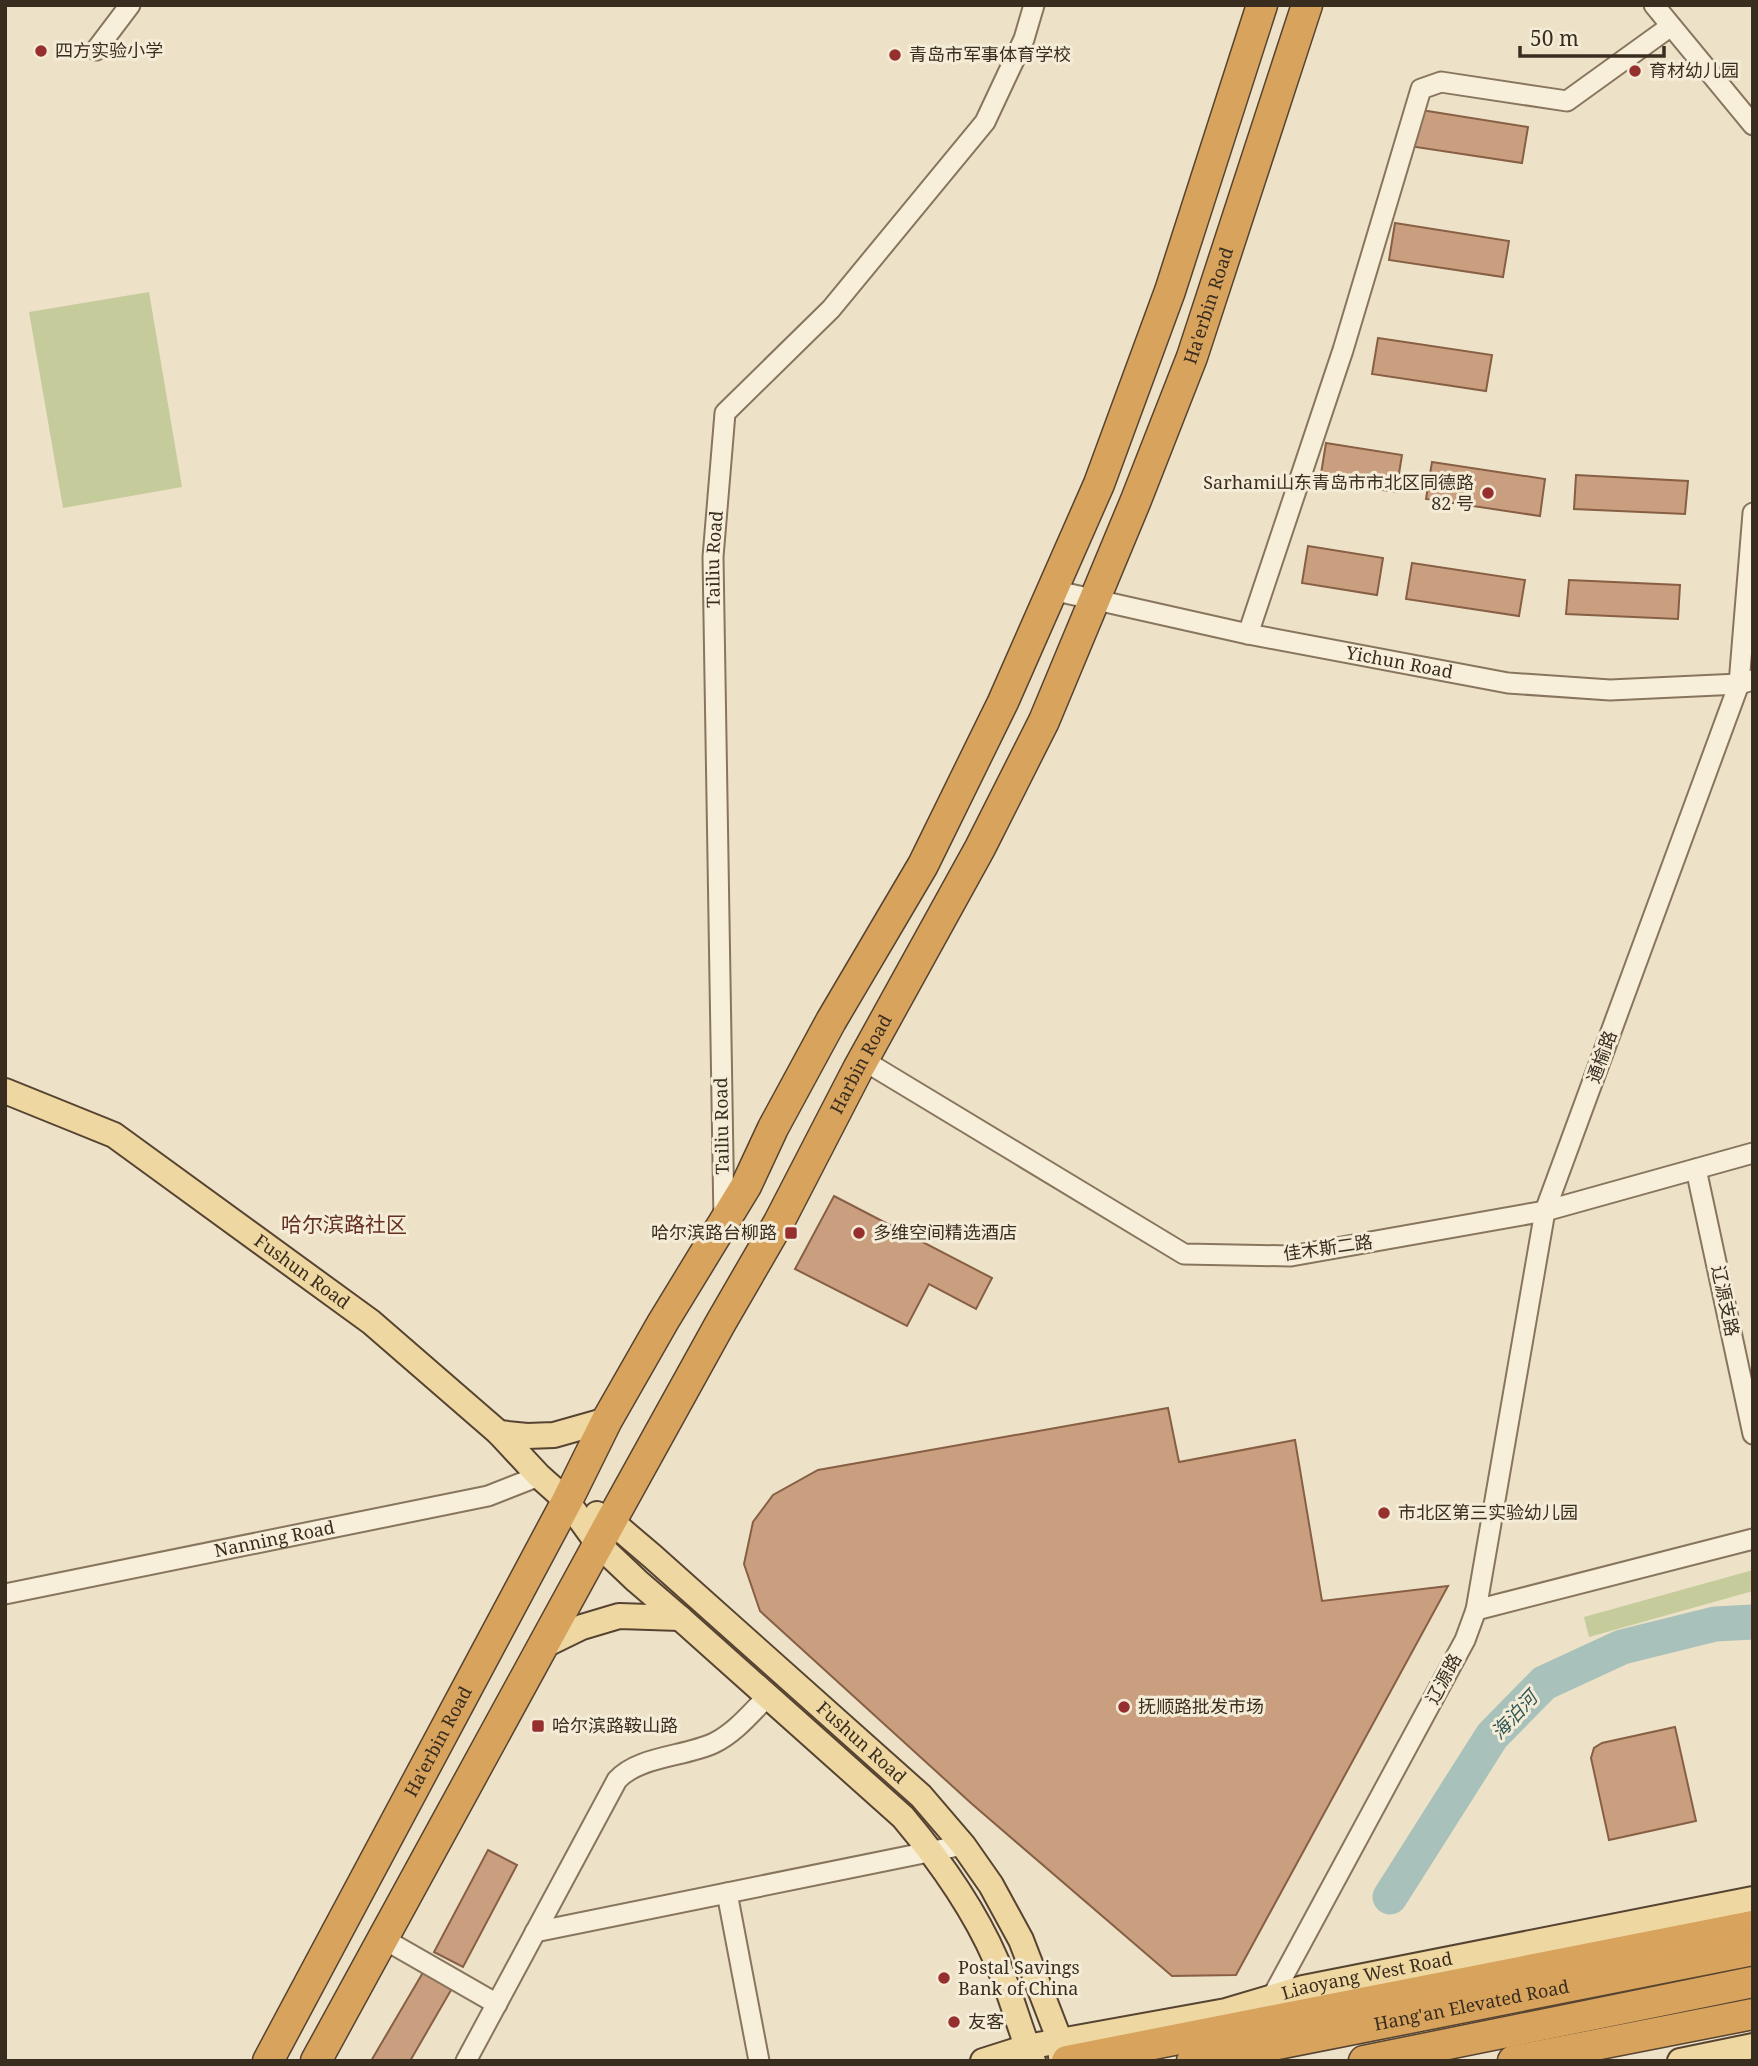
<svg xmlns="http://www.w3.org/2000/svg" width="1758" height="2066" font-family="'Noto Serif','Noto Sans SC',serif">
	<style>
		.green { fill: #c5cb9b }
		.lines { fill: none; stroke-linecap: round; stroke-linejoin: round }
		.river { stroke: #a8c1ba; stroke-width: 35 }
		.building { fill: #ca9f7f; stroke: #875f44; stroke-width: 2 }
		.minor-casing { stroke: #88755d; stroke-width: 23 }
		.major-casing { stroke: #564331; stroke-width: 28 }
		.highway-casing { stroke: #564331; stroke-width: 33 }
		.minor { stroke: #f8efdb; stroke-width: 19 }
		.major { stroke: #eed7a1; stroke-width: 24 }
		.highway { stroke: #d8a35c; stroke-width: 30 }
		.poi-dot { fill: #95302f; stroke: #f5ecd7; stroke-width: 2.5 }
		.labels { text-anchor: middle; stroke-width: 6; stroke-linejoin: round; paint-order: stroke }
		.poi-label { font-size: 18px; fill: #392d20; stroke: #f5ecd7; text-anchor: start }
		.street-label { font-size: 18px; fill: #392d20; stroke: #f5ecd7 }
		.water-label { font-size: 19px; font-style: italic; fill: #305856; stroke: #f5ecd7 }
		.quarter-label { font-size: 21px; fill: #643021; stroke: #f5ecd7 }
	</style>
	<rect width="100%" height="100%" fill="#ede2c7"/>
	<g class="green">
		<polygon points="149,292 182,487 63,508 29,312"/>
		<polygon points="1753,1570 1753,1591 1589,1637 1584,1617"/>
	</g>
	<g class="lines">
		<polyline class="river" points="1390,1897 1492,1736 1544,1683 1622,1647 1715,1624 1753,1622"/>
	</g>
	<g class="building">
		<polygon points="1415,109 1528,127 1522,163 1409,146"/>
		<polygon points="1395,223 1509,241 1503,277 1389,260"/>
		<polygon points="1378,338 1492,355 1486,391 1372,374"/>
		<polygon points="1326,443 1402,455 1396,492 1320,480"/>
		<polygon points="1432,462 1545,479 1540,516 1426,499"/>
		<polygon points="1576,475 1688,481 1685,514 1574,509"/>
		<polygon points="1308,546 1383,558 1377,595 1302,583"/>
		<polygon points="1412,563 1525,580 1519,616 1406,599"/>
		<polygon points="1569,580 1680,585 1678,619 1566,614"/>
		<polygon points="834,1196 992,1278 976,1309 929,1284 907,1326 795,1269"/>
		<polygon points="1168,1408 1179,1462 1295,1440 1322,1601 1448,1586 1236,1975 1172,1976 972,1804 760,1611 744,1564 753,1522 773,1495 818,1470"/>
		<polygon points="1675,1727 1696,1821 1609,1840 1591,1758 1594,1748 1602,1743"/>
		<polygon points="488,1850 517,1865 463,1967 434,1952"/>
		<polygon points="425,1969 454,1985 410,2061 371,2061"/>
	</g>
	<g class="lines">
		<g class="minor-casing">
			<g id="minor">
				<polyline points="1654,5 1753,125"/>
				<polyline points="96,50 130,5"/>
				<path id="s1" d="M1052 590 1248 634 1508 683 1610 690 1739 684 1753 680"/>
				<polyline points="1248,634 1343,350 1421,89 1441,82 1567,101 1671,26"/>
				<polyline points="863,1060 1184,1254 1291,1256 1545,1211 1753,1153"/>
				<polyline points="1696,1169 1753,1434"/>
				<path id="s2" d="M724 1221 713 557 725 413 831 309 985 122 1024 39 1034 5"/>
				<path id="s3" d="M5 1594 488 1496 539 1476"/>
				<polyline points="1476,1610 1545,1211 1739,684 1753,513"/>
				<polyline points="727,1893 759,2061"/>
				<polyline points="535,1932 963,1845"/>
				<polyline points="382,1938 497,2004"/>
				<polyline points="1272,1997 1465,1640 1476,1610 1753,1539"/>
				<path d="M466 2061 617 1780C639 1756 684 1757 714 1743 735 1733 752 1712 768 1696"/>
			</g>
		</g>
		<g class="major-casing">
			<g id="major">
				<path id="s4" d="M5 1091 114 1135 371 1322 499 1433 539 1476 567 1501 598 1544 637 1581 680 1618 903 1817C940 1861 973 1907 996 1960 1011 1993 1019 2028 1033 2061"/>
				<polyline points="499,1433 527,1436 554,1435 607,1420"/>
				<path id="s5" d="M597 1514 611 1521 652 1556 921 1796 963 1845 991 1885 1021 1940 1060 2041 1061 2057"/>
				<polyline points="543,1646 582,1627 619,1616 680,1618"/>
				<path id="s6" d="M983 2061 1027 2047 1226 2011 1303 1988 1753 1899"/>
				<polyline points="1680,2061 1753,2046"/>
			</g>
		</g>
		<g class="highway-casing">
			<g id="highway">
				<path id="s7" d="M268 2061 567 1501 607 1420 663 1322 746 1186 773 1128 831 1021 923 865 1003 702 1099 484 1170 291 1262 5"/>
				<path id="s8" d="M316 2061 611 1521 720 1324 779 1222 858 1069 980 848 1044 721 1136 500 1192 357 1307 5"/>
				<polyline points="1067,2061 1753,1926"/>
				<path id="s9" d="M1192 2061 1753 1950"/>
				<polyline points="1364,2061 1753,1982"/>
				<polyline points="1513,2061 1753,2014"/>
			</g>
		</g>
		<use href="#minor" class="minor"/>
		<use href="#major" class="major"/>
		<use href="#highway" class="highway"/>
	</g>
	<g class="poi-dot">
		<circle cx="41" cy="51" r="7"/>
		<circle cx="895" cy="55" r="7"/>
		<circle cx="1635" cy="71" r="7"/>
		<circle cx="1488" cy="493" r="7"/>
		<rect x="784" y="1226" width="14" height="14" rx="3.5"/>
		<circle cx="859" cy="1233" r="7"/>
		<circle cx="1384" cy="1513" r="7"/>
		<circle cx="1124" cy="1707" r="7"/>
		<rect x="531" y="1719" width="14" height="14" rx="3.5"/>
		<circle cx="944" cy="1978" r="7"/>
		<circle cx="954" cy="2022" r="7"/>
	</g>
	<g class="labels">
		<g class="poi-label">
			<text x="55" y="57">四方实验小学</text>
			<text x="909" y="61">青岛市军事体育学校</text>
			<text x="1649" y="77">育材幼儿园</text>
			<text x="1474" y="489" text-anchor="end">Sarhami山东青岛市市北区同德路<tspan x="1474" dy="21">82 号</tspan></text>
			<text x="777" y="1239" text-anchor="end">哈尔滨路台柳路</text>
			<text x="873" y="1239">多维空间精选酒店</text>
			<text x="1398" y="1519">市北区第三实验幼儿园</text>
			<text x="1138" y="1713">抚顺路批发市场</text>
			<text x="552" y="1732">哈尔滨路鞍山路</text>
			<text x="958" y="1974">Postal Savings<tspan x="958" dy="21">Bank of China</tspan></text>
			<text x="968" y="2028">友客</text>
		</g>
		<g class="street-label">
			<text dy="6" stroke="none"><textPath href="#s8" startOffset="1972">Ha'erbin Road</textPath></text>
			<text dy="6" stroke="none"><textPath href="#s2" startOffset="662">Tailiu Road</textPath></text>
			<text dy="6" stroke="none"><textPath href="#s1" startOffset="355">Yichun Road</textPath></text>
			<text transform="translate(1602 1057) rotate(-70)" y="6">通榆路</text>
			<text dy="6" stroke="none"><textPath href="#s8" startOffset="1136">Harbin Road</textPath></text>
			<text transform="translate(722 1126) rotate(-91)" y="6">Tailiu Road</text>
			<text transform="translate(1328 1248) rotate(-8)" y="6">佳木斯二路</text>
			<text dy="6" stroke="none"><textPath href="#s4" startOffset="350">Fushun Road</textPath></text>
			<text transform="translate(1725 1301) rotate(78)" y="6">辽源支路</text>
			<text dy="6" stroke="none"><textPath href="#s3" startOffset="275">Nanning Road</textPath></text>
			<text transform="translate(1444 1679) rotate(-62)" y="6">辽源路</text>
			<text dy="6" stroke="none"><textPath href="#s7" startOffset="362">Ha'erbin Road</textPath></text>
			<text dy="6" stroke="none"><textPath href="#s5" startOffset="350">Fushun Road</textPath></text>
			<text dy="6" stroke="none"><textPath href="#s6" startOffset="394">Liaoyang West Road</textPath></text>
			<text dy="6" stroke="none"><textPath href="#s9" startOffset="285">Hang'an Elevated Road</textPath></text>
		</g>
		<g class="water-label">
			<text transform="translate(1514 1715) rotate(-47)" y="7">海泊河</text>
		</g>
		<g class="quarter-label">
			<text x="344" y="1232">哈尔滨路社区</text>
		</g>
	</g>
	<rect width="1758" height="2066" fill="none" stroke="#392d20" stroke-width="14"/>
	<path d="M1520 46v10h144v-10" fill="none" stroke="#392d20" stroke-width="3.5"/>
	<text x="1530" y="46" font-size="21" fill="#392d20" stroke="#f5ecd7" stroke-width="5" paint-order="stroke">50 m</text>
</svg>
